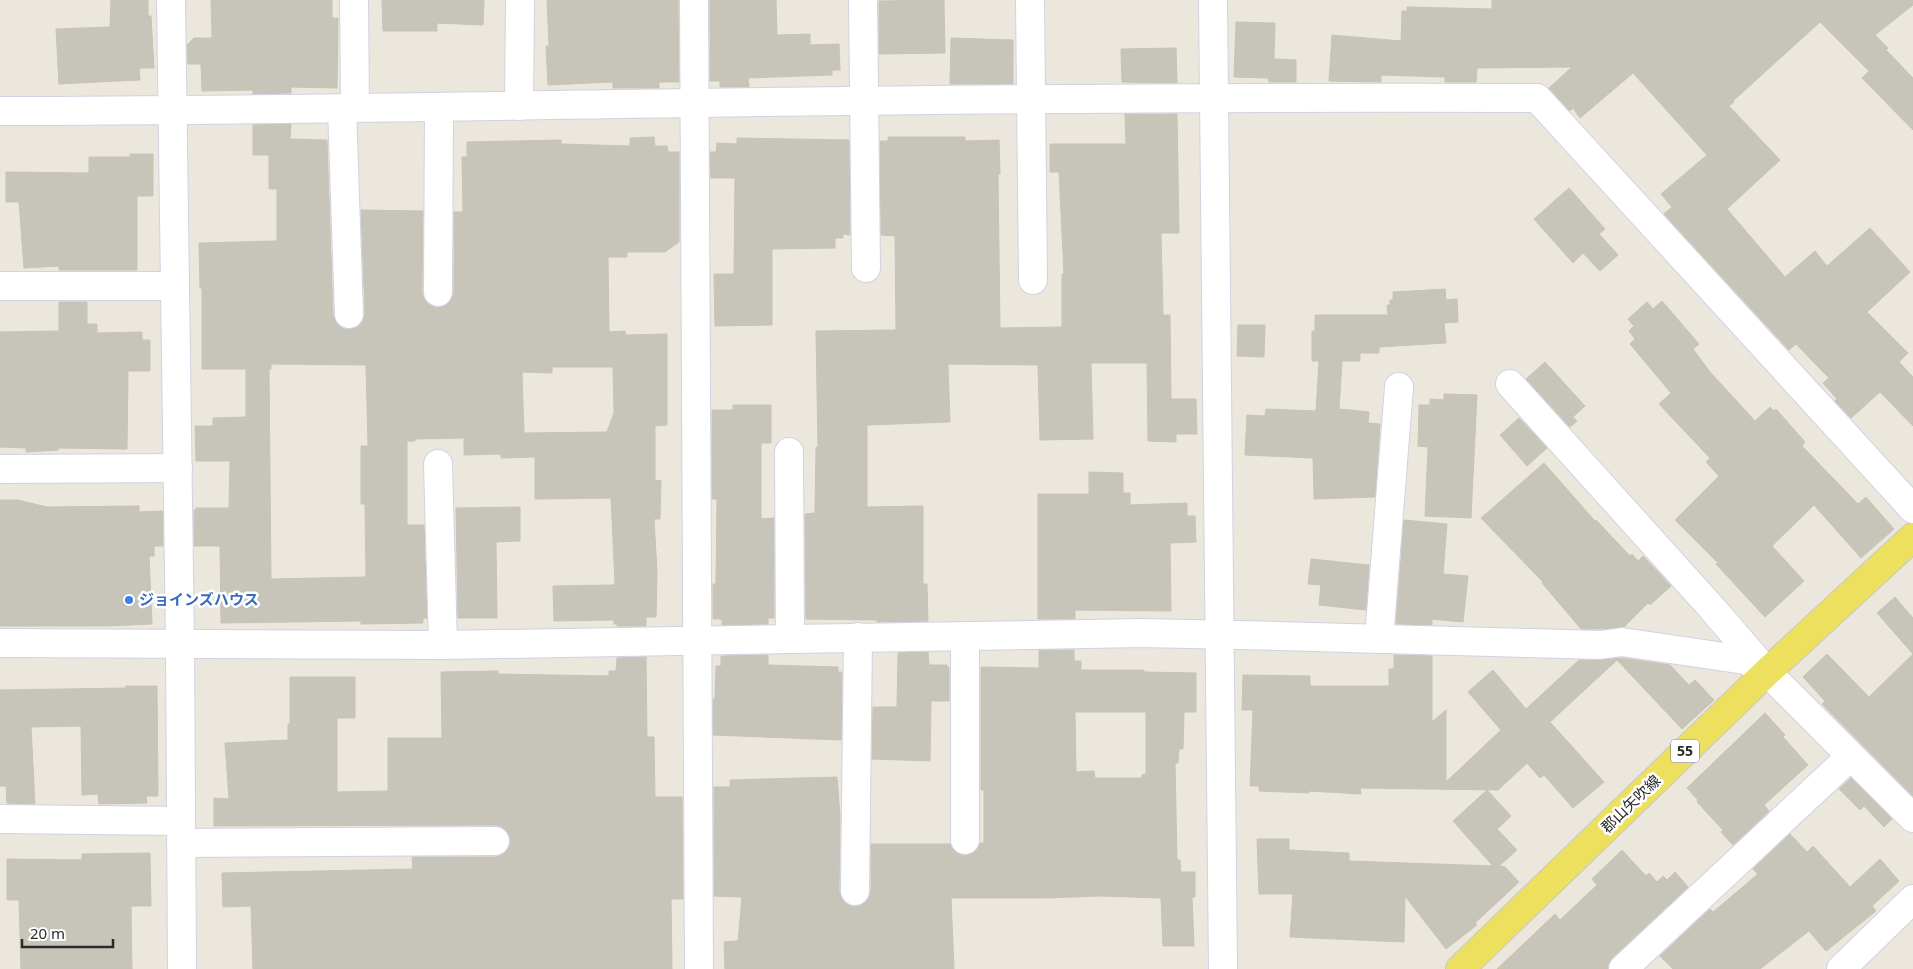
<svg xmlns="http://www.w3.org/2000/svg" width="1913" height="969" font-family="'Noto Sans','Noto Sans JP',sans-serif">
	<style>
		.building { fill: #c7c5ba; stroke: #c7c3b5; fill-rule: evenodd }
		.lines { fill: none; stroke-linecap: round; stroke-linejoin: round }
		.street-casing { stroke: #d1d2e2; stroke-width: 30 }
		.secondary-casing { stroke: #d1d2e2; stroke-width: 30 }
		.primary-casing { stroke: #c8c8c8; stroke-width: 30 }
		.street { stroke: #fff; stroke-width: 28 }
		.secondary { stroke: #fff; stroke-width: 28 }
		.primary { stroke: #ede05f; stroke-width: 28 }
		.shop-dot { fill: #3f7fe0; stroke: #fff; stroke-width: 2 }
		.labels { text-anchor: middle; stroke-width: 5; stroke-linejoin: round; paint-order: stroke }
		.shield { fill: #fff; stroke: #6a6a6a; stroke-width: 1 }
		.shield-label { font-size: 14px; font-weight: bold; fill: #2a2a2a }
		.shop-label { font-size: 15px; font-weight: bold; fill: #366cbe; stroke: #fff; text-anchor: start }
		.street-label { font-size: 15px; fill: #2a2a2a; stroke: #fff }
	</style>
	<rect width="100%" height="100%" fill="#ebe7dc"/>
	<g class="building">
		<polygon points="111,0 148,0 148,16 151,16 154,68 139,68 140,80 59,84 56,29 110,27"/>
		<polygon points="211,0 332,0 332,18 338,18 337,88 291,87 291,93 253,94 253,90 202,91 201,64 188,64 187,45 194,38 212,38"/>
		<polygon points="382,0 484,0 483,25 437,23 437,31 383,31"/>
		<polygon points="547,0 678,0 679,82 659,82 659,88 613,88 613,82 548,85 546,46 549,46"/>
		<polygon points="710,0 776,0 777,35 810,34 810,45 839,44 840,70 832,70 832,75 748,78 749,87 720,87 720,81 710,81"/>
		<polygon points="944,0 945,53 879,54 879,1"/>
		<polygon points="1492,0 1913,0 1913,5 1875,35 1888,48 1886,50 1913,78 1913,130 1862,78 1869,71 1820,22 1733,101 1734,102 1729,106 1780,160 1727,209 1785,277 1815,251 1827,266 1870,228 1910,272 1867,312 1908,353 1899,362 1913,377 1913,426 1880,392 1851,418 1835,401 1837,399 1823,383 1829,378 1796,344 1789,350 1664,214 1672,207 1661,194 1707,155 1633,73 1580,118 1573,108 1570,111 1549,88 1572,67 1477,68 1476,82 1445,82 1445,77 1381,75 1381,82 1329,81 1332,35 1401,41 1402,11 1407,11 1407,7 1492,9"/>
		<polygon points="1236,22 1275,23 1274,59 1296,60 1296,82 1269,82 1268,78 1234,77"/>
		<polygon points="951,38 1013,40 1013,84 950,84"/>
		<polygon points="1176,48 1177,83 1122,82 1121,49"/>
		<polygon points="1125,114 1177,114 1179,233 1161,233 1163,315 1170,315 1171,399 1196,399 1197,434 1176,434 1176,442 1148,441 1147,363 1091,363 1093,439 1040,440 1038,365 948,364 950,422 867,425 867,507 923,506 923,584 927,584 928,621 877,622 877,620 806,619 805,514 815,513 816,447 818,447 816,331 896,330 895,236 881,235 880,141 888,141 888,137 965,137 965,141 999,140 1000,174 998,174 1000,328 1062,327 1062,274 1064,274 1059,172 1050,172 1050,144 1126,144"/>
		<path d="M291 124 290 139 327 140 333 315 336 323 342 328 349 330 358 327 363 321 365 313 361 210 423 211 422 292 424 299 430 305 437 308 445 306 451 300 454 292V212H463L462 157H467V142L561 140V144L630 146V138L654 137 655 146H667L668 152H679V242L665 252H627V257H608L609 332 625 331V335L667 334V425L655 426V481L661 480 660 519H654L657 572 656 617H646V626H617V624H614V620L554 621 553 586 614 585 615 583 611 498 535 499V457L501 458V454L464 455V438L415 439V441H407V525H424L427 618H423V623L361 624V621L221 623 220 546H194V510H196V508H229L230 461H196L195 426H213V418L246 417V369H202V288H200L199 243 277 241V189H269V155H253V125ZM271 364 366 365 368 446H361V504H365L366 577 271 579 269 369H271ZM552 367H613L614 413 607 432 524 433 522 372 552 373Z"/>
		<polygon points="737,138 849,140 850,235 843,234 843,238 835,238 835,248 772,249 772,325 715,326 714,274 734,274 735,178 711,178 710,152 716,152 717,143 737,144"/>
		<polygon points="130,154 153,154 153,196 137,196 137,270 59,270 59,266 24,268 19,202 6,202 6,172 89,173 89,157 130,157"/>
		<polygon points="1569,188 1605,229 1599,234 1618,255 1600,271 1583,253 1573,263 1534,219"/>
		<polygon points="1445,289 1446,300 1457,299 1458,322 1444,323 1446,343 1379,347 1379,353 1360,353 1360,361 1342,361 1339,409 1369,412 1368,423 1380,424 1375,497 1314,499 1313,458 1245,455 1247,415 1265,416 1266,409 1316,411 1319,361 1312,361 1312,331 1315,331 1315,315 1388,315 1387,305 1390,305 1390,300 1393,300 1393,292"/>
		<polygon points="1662,301 1699,344 1693,349 1710,372 1755,421 1770,407 1774,411 1776,409 1805,442 1802,446 1858,504 1866,497 1894,529 1861,558 1814,505 1772,546 1804,581 1765,617 1716,564 1718,563 1675,520 1719,476 1706,462 1710,458 1659,404 1671,393 1630,344 1635,339 1629,331 1634,326 1628,319 1647,302 1653,309"/>
		<polygon points="59,302 87,302 87,324 97,324 97,333 142,332 142,340 150,340 150,371 128,371 127,449 58,448 58,450 26,452 26,448 0,447 0,332 59,331"/>
		<polygon points="1238,325 1265,325 1264,357 1237,356"/>
		<polygon points="1545,362 1585,406 1573,417 1577,421 1570,427 1526,379"/>
		<polygon points="1444,394 1477,395 1471,518 1425,516 1428,447 1418,446 1419,405 1430,405 1430,399 1444,400"/>
		<polygon points="733,405 771,405 771,443 761,443 761,519 774,518 774,618 768,618 768,624 722,625 722,619 713,619 713,584 716,584 717,499 712,499 712,410 733,410"/>
		<polygon points="1519,418 1547,448 1527,466 1500,435"/>
		<polygon points="1544,463 1595,521 1596,520 1630,556 1632,554 1638,561 1643,556 1671,586 1650,605 1648,603 1624,627 1599,629 1581,629 1542,583 1544,583 1481,518"/>
		<polygon points="1089,472 1123,473 1123,493 1130,493 1130,505 1187,503 1187,516 1195,516 1196,542 1170,543 1171,611 1075,610 1075,619 1038,619 1038,494 1089,494"/>
		<polygon points="0,500 18,500 47,507 139,506 139,512 163,511 163,546 154,546 154,556 149,556 152,624 106,626 0,626"/>
		<polygon points="520,507 520,541 496,542 497,618 458,618 456,508"/>
		<polygon points="1404,520 1447,524 1443,574 1468,576 1463,622 1432,619 1432,625 1396,624"/>
		<polygon points="1311,559 1369,565 1366,610 1319,605 1321,585 1308,584"/>
		<polygon points="1895,597 1913,618 1913,796 1822,704 1825,701 1803,677 1827,654 1869,697 1913,654 1877,613"/>
		<path d="M1039 650H1074V661H1081V670H1144V672L1196 673V712H1184L1183 749H1179L1178 763H1175L1177 860H1180L1181 872H1195V897H1192L1194 946H1163L1161 898 1100 896 1046 898H951L954 969H725L724 942 738 941 742 897 714 896V787H730V780L837 777 840 816 839 891 842 899 847 904 854 907 862 905 868 899 871 891V844H950L952 848 957 853 965 856 973 853 978 848 980 843H984V790H981V667L1039 668ZM1075 712H1146V774L1142 775V778H1095L1094 771 1076 772Z"/>
		<polygon points="928,652 929,665 947,665 947,667 949,667 949,701 931,701 930,761 872,759 873,707 897,707 898,653"/>
		<polygon points="768,655 768,665 838,667 838,672 842,672 841,740 713,735 713,699 715,699 716,666 721,666 721,656"/>
		<polygon points="1394,655 1432,656 1432,722 1446,710 1446,782 1501,730 1468,692 1493,670 1526,709 1579,660 1602,660 1622,658 1670,665 1689,685 1695,680 1714,700 1682,729 1617,660 1550,722 1604,782 1573,808 1544,775 1540,778 1527,763 1498,790 1360,788 1361,794 1309,791 1309,793 1259,791 1259,786 1250,786 1253,710 1242,710 1243,675 1310,676 1310,686 1389,686 1389,669 1394,669"/>
		<polygon points="646,657 647,737 654,737 655,797 682,797 683,899 671,899 672,969 253,969 251,906 223,907 222,873 413,869 412,857 496,857 502,855 508,849 511,841 508,833 502,827 495,825 214,826 214,798 229,799 225,743 288,740 288,724 290,724 290,677 355,677 355,718 337,718 337,792 388,791 388,738 442,738 441,672 498,671 498,674 609,676 609,671 616,671 617,658"/>
		<polygon points="126,686 157,686 158,796 146,796 147,803 99,804 98,794 82,795 81,726 31,727 35,804 7,803 6,786 0,786 0,690 126,688"/>
		<polygon points="1765,713 1785,735 1783,737 1808,765 1764,805 1769,811 1733,845 1721,832 1723,830 1697,802 1698,800 1687,788"/>
		<polygon points="1851,778 1892,819 1884,827 1864,806 1860,810 1839,789"/>
		<polygon points="1487,790 1511,816 1497,829 1517,850 1499,866 1505,867 1519,882 1475,923 1477,925 1446,949 1405,896 1404,942 1290,937 1293,894 1259,894 1257,839 1289,839 1289,850 1349,853 1349,861 1493,866 1453,821"/>
		<polygon points="1790,834 1807,852 1813,846 1850,887 1880,859 1899,881 1872,906 1876,911 1826,951 1809,931 1760,969 1673,969 1660,956 1710,909 1713,912 1758,874 1753,869"/>
		<polygon points="1622,850 1646,876 1649,873 1657,882 1663,876 1667,880 1675,872 1688,887 1612,958 1608,964 1608,969 1497,969 1555,914 1560,920 1597,885 1592,879"/>
		<polygon points="150,853 151,906 131,906 132,969 21,969 19,900 7,900 7,859 82,860 82,854"/>
	</g>
	<g class="lines">
		<g class="street-casing">
			<g id="street">
				<polyline points="171,0 180,644 182,969"/>
				<polyline points="354,0 355,108"/>
				<polyline points="694,0 699,969"/>
				<polyline points="863,0 866,268"/>
				<polyline points="1030,0 1033,280"/>
				<polyline points="519,106 520,0"/>
				<polyline points="342,108 349,314"/>
				<path d="M0 111C232 111 463 106 695 103 976 99 1256 97 1537 98L1913 509"/>
				<polyline points="0,286 174,286"/>
				<polyline points="438,292 439,107"/>
				<polyline points="1510,384 1711,607 1767,672 1913,818"/>
				<polyline points="789,452 790,638"/>
				<polyline points="438,464 443,645"/>
				<polyline points="0,469 178,468"/>
				<polyline points="965,636 965,840"/>
				<polyline points="1379,639 1399,387"/>
				<polyline points="0,643 443,645 1142,633 1278,636 1600,645 1622,642 1745,660 1767,672"/>
				<polyline points="0,819 181,821"/>
				<polyline points="181,843 495,841"/>
				<polyline points="855,891 858,637"/>
				<polyline points="1623,969 1851,756"/>
				<polyline points="1841,969 1913,899"/>
			</g>
		</g>
		<g class="secondary-casing">
			<polyline id="secondary" points="1213,0 1223,969"/>
		</g>
		<g class="primary-casing">
			<polyline id="primary" points="1460,969 1767,672 1913,537"/>
		</g>
		<use href="#street" class="street"/>
		<use href="#secondary" class="secondary"/>
		<use href="#primary" class="primary"/>
	</g>
	<circle class="shop-dot" cx="129" cy="600" r="5"/>
	<g class="labels">
		<rect class="shield" x="1671" y="739.5" width="28" height="23" rx="4"/>
		<g class="shield-label">
			<text x="1685" y="756">55</text>
		</g>
		<g class="shop-label">
			<text x="139" y="605">ジョインズハウス</text>
		</g>
		<g class="street-label">
			<text transform="translate(1631 804) rotate(-44)" y="5">郡山矢吹線</text>
		</g>
	</g>
	<path d="M22 939v8h91v-8" fill="none" stroke="#2a2a2a" stroke-width="2.5"/>
	<text x="30" y="939" font-size="15" fill="#2a2a2a" stroke="#ffffff" stroke-width="4" paint-order="stroke">20 m</text>
</svg>
